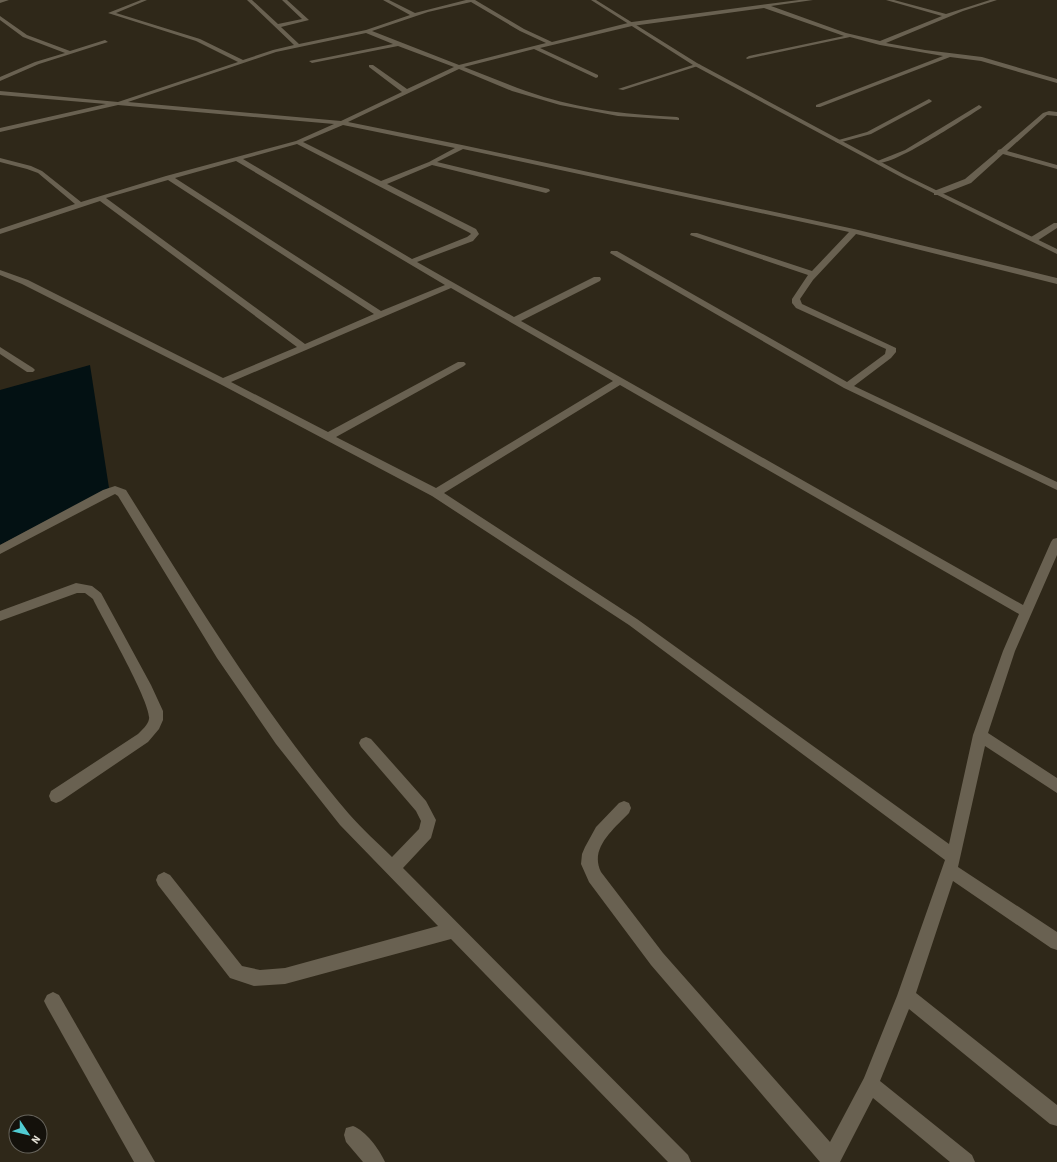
<svg xmlns="http://www.w3.org/2000/svg" width="1057" height="1162" font-family="'Source Sans 3',sans-serif">
	<style>
		.water { fill: #031113 }
		.lines { fill: none; stroke-linecap: round; stroke-linejoin: round }
		.street { fill: #696151; fill-rule: evenodd }
		.secondary { fill: #696151; fill-rule: evenodd }
	</style>
	<rect width="100%" height="100%" fill="#2f2819"/>
	<polygon class="water" points="90,365 109,488 0,545 0,390"/>
	<g class="lines">
		<g class="street">
			<polygon points="0,0 9,0 0,3"/>
			<path d="M141 0H147L116 13 200 39 243 60 273 50 294 45 247 0H252L278 24 302 19 282 0H287L309 20 281 27 299 44 366 30 410 15 383 0H389L415 13 466 0H475L524 29 552 42 632 22 799 0H813L771 6 846 33 880 41 942 16 886 0H894L946 14 990 0H997L963 11 886 43 925 50 982 57 1057 79V83L981 61 950 57 820 107H816V105L943 56 880 45 850 37 747 59 746 58 749 56 844 36 764 8 632 26 540 48 598 75V77L596 78 534 49 464 67C491 77 517 89 544 97 587 110 632 115 677 117L679 118V120L618 116 560 105 512 91 459 69 348 122 462 145 854 229 1057 278V284L856 234 813 280 800 299 802 304 896 348V352L891 358 854 386 1057 482V490L844 388 610 253 611 251H617L847 382 885 354 886 349 796 308 792 303V299L808 275 690 235 691 233H697L812 271 849 232 463 149 437 162 549 189 550 191 546 193 432 165 387 184 476 229 479 234 473 241 417 262 514 317 594 277H600L601 279 600 281 521 321 1023 605 1051 542 1053 539 1057 538V555L1015 651 988 733 1057 778V793L985 746 958 867 1057 932V950L1051 948 953 881 916 993 1057 1105V1126L1050 1124 909 1009 880 1081 972 1155 975 1162H950L873 1098 840 1162H820L651 965 589 882 581 864 582 854 585 847 596 827 619 803 624 801 629 803 631 808 629 813C614 829 589 848 601 872L663 953 830 1142 864 1078 897 996 945 860 629 625 432 496 220 384 22 284 0 275V270L28 280 223 378 297 347 100 201 0 234V229L75 204 38 173 27 169 0 162V158L31 166 42 171 81 202 166 176 296 141 334 124 118 105 0 132V128L106 104 0 95V91L118 102 238 62 196 41 108 13ZM471 2 520 31 546 43 459 65 372 31 428 12ZM366 33 393 44 309 61 312 63 398 46 454 67 407 89 373 65H369V67L402 92 341 121 128 102 276 52ZM343 125 455 148 429 162 381 181 303 142ZM297 144 470 233 471 234 467 237 412 259 243 159ZM236 161 445 285 381 311 175 178ZM168 180 374 314 305 344 106 198ZM451 288 613 381 436 488 336 437 464 366 466 364 464 362H458L328 432 231 382ZM620 385 1019 614 1003 651 973 735 949 844 637 619 444 493Z"/>
			<polygon points="0,16 27,35 70,51 105,40 108,42 39,64 0,81 0,77 35,62 65,53 23,37 0,20"/>
			<polygon points="696,64 701,65 623,90 618,89"/>
			<polygon points="929,99 932,101 931,102 871,134 838,143 835,141 867,132"/>
			<path d="M979 105 982 107 981 108C967 117 886 171 875 162L905 150Z"/>
			<polygon points="1049,111 1057,112 1057,116 1047,115 1007,151 1057,165 1057,169 1003,154 971,183 940,195 934,195 934,191 965,179 997,152 998,150 1001,149 1043,113"/>
			<polygon points="1054,223 1057,223 1057,228 1037,241 1031,241 1031,237"/>
			<polygon points="0,347 33,368 35,370 33,372 27,372 0,354"/>
			<path d="M115 486 126 490C196 602 264 714 349 814 362 829 378 843 392 857L419 829 421 821 416 811 361 747 359 743 361 739 366 737 371 739 426 801 436 820 431 838 403 868 688 1155 691 1162H668L451 939 285 984 254 986 230 978 158 885 156 880 158 875 164 872 170 875 242 966 260 970 285 968 438 926 340 825 276 744 217 658 118 496 115 494 111 496 0 554V545L103 490Z"/>
			<path d="M76 583 92 586 101 593 151 685 163 711V720L159 729 148 742 61 801 56 803 51 801 49 796 51 791 138 734C142 730 148 725 149 719 152 704 102 618 93 599L85 593H77L0 621V611Z"/>
			<polygon points="53,992 59,995 155,1162 134,1162 47,1007 44,1001 47,995"/>
			<path d="M353 1126C366 1131 379 1149 385 1162H363L346 1142 344 1135 346 1128Z"/>
		</g>
		<polygon class="secondary" points="591,0 596,0 697,63 907,176 1057,249 1057,254 903,178 693,65"/>
	</g>
	<g transform="translate(28 1134) rotate(125)"><circle r="19" fill="#14110b" stroke="#67645c"/>
	<path d="M0-3L7 15L0 10L-7 15Z" fill="#51ccd3"/>
	<text y="-6" font-size="11" font-weight="bold" text-anchor="middle" fill="#e4e0d6">N</text>
	</g>
</svg>
